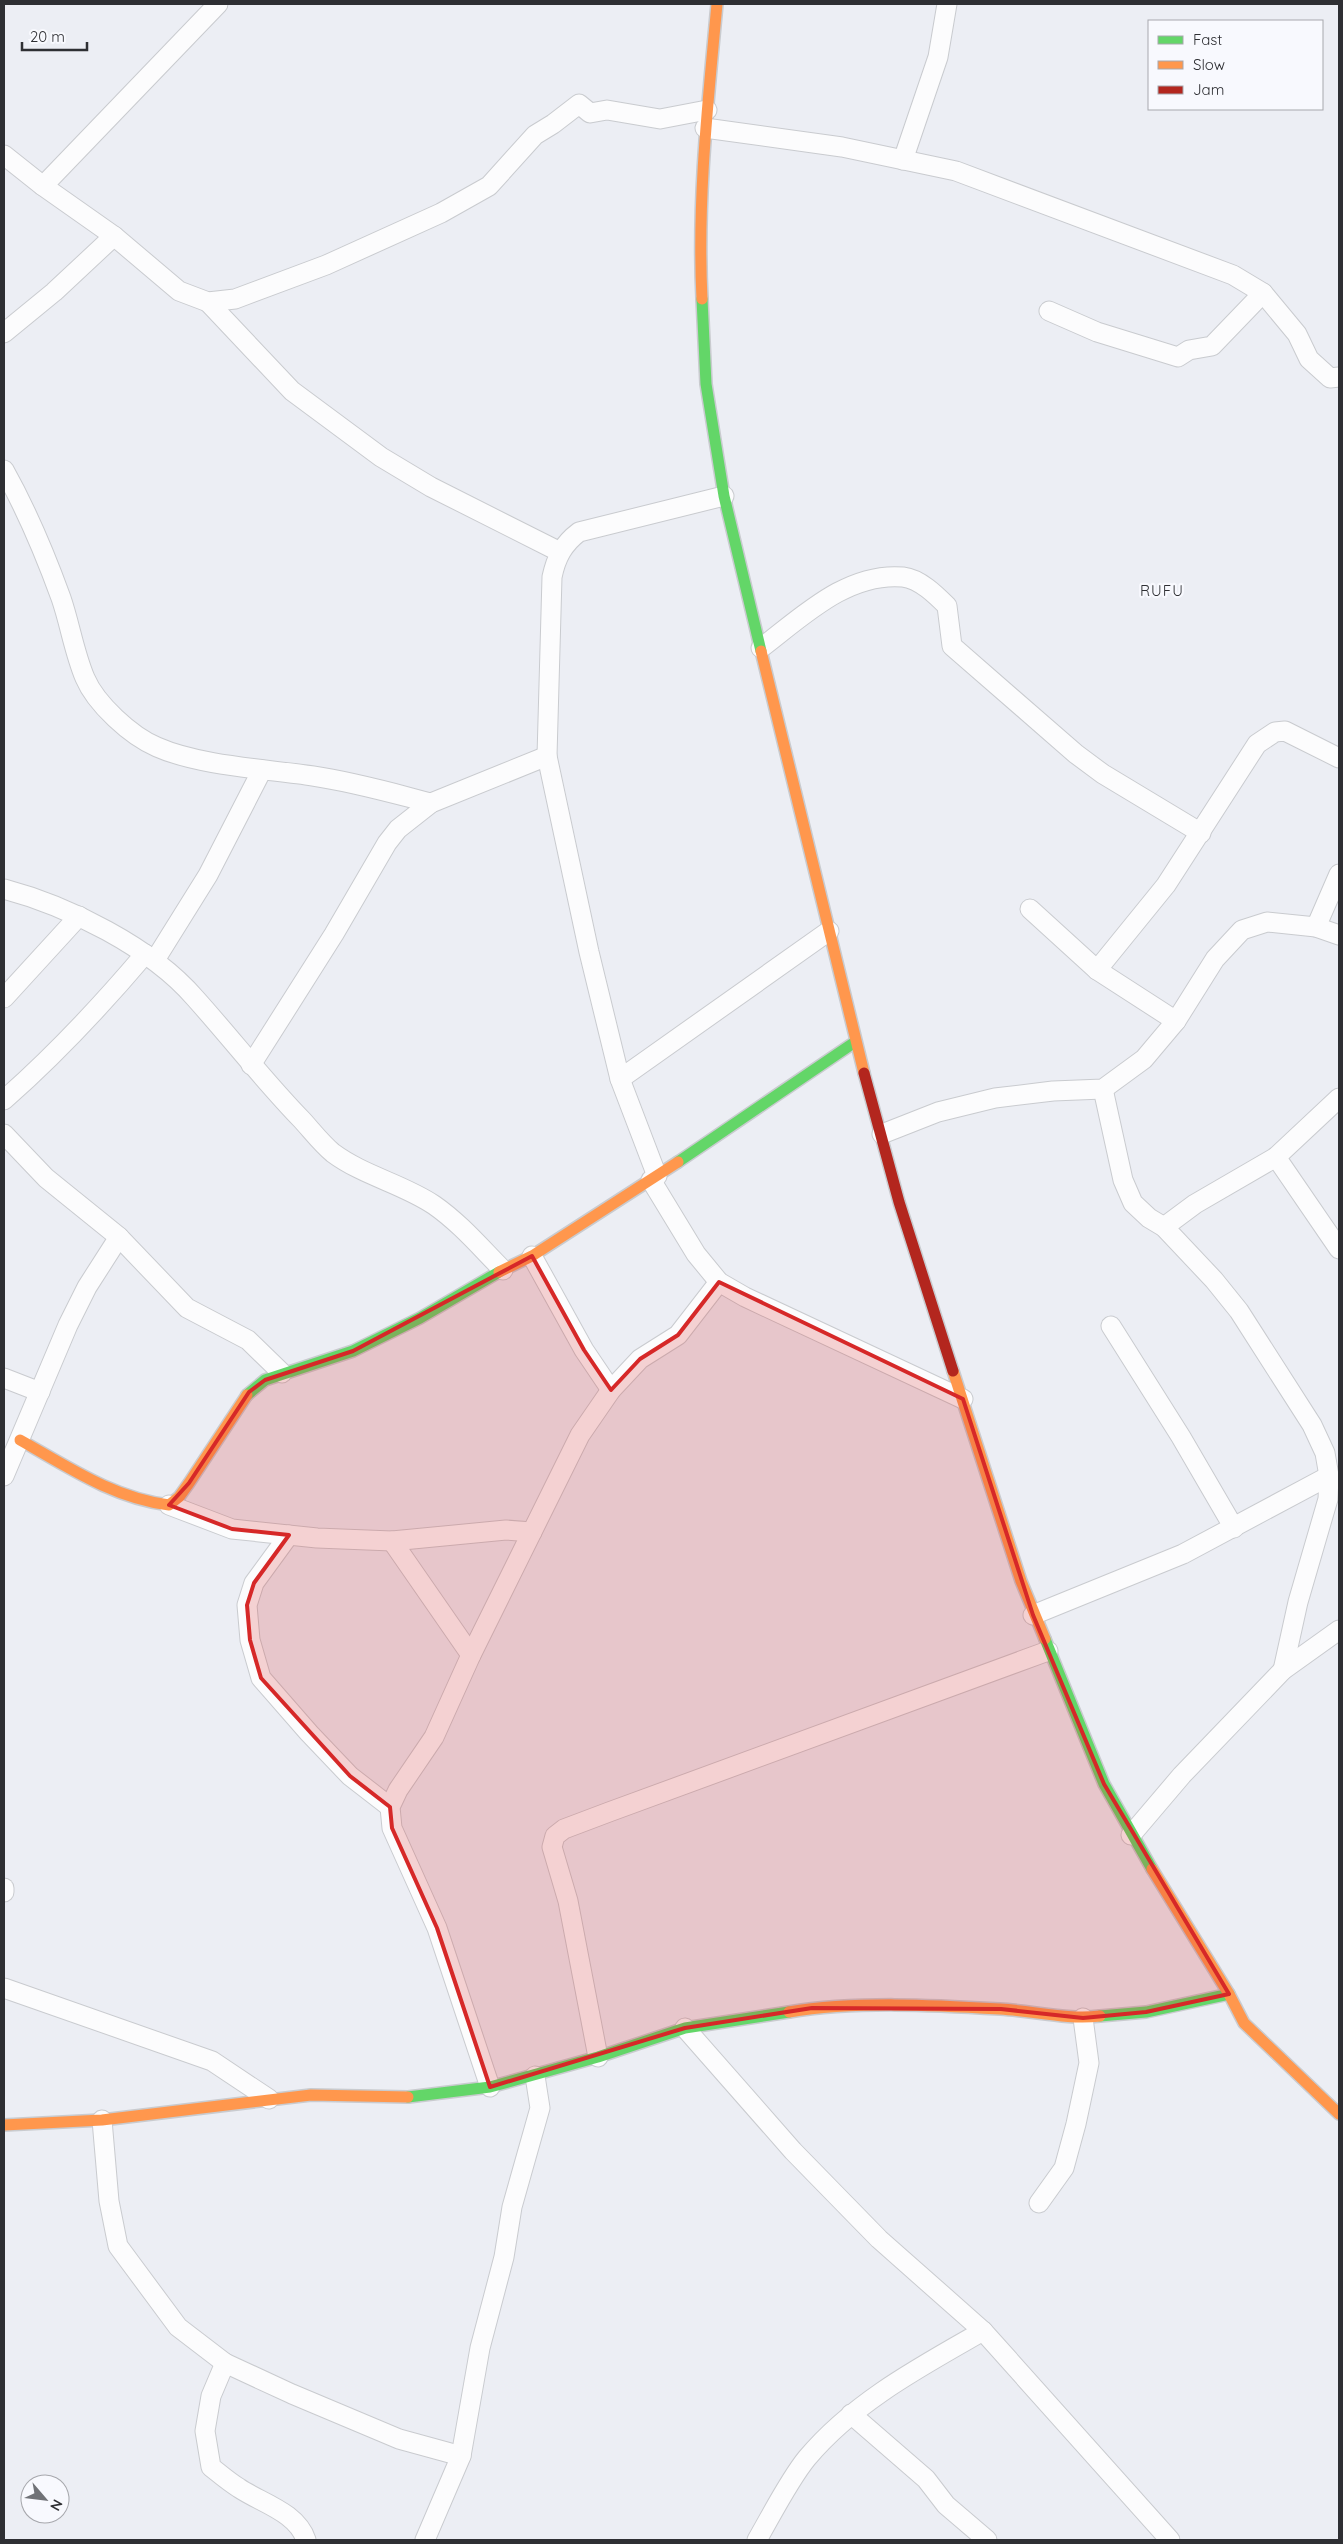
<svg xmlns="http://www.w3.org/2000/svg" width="1343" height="2544" font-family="Quicksand,sans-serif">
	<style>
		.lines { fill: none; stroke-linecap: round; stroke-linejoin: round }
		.street-casing { stroke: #c9cbcf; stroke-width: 21 }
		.fast-casing { stroke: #c9cbcf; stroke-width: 14 }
		.slow-casing { stroke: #c9cbcf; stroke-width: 14 }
		.jam-casing { stroke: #c9cbcf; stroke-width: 14 }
		.street { stroke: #fcfcfd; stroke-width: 19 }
		.fast { stroke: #63d668; stroke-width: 11 }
		.slow { stroke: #ff974d; stroke-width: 11 }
		.jam { stroke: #b3261e; stroke-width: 11 }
		.marked { fill: #d62828; fill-opacity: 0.2; stroke: #d62828; stroke-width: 4; stroke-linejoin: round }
		.labels { text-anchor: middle; stroke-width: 4.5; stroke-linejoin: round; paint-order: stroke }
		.quarter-label { font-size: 15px; letter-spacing: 1px; fill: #2e2f33; stroke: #f8f9fe }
	</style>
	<rect width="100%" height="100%" fill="#eceef4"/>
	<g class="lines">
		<g class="street-casing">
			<g id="street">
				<polyline points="705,128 842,147 956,171 1233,275 1263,293 1297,334 1309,359 1330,378 1339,377"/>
				<polyline points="4,155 43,186 114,236 179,291 208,302 235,299 326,265 441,213 489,186 535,135 553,124 579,104 590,113 607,110 660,119 707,110"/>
				<polyline points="903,160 938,57 947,4"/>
				<polyline points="43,186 218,4"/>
				<polyline points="208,302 292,391 381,457 431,487 560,552"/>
				<polyline points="1049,311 1097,332 1178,357 1189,350 1212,346 1263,293"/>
				<polyline points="4,333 54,292 114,236"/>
				<path d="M4 470C27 511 45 554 61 598 70 624 74 652 85 678 96 704 131 736 157 747 200 766 267 769 313 776 354 782 392 793 431 803"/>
				<path d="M761 648C802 617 847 572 903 577 920 579 936 595 947 606L952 646 1076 754 1103 774 1201 833"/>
				<path d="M4 889C68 906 151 947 195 998 231 1038 264 1081 302 1120 312 1131 322 1144 333 1153 364 1176 403 1184 434 1205 460 1223 481 1248 503 1270"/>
				<polyline points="1030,909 1097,970 1176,1021"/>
				<polyline points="1316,927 1339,874"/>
				<polyline points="155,960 208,875 262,770"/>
				<polyline points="1097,970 1166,885 1257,744 1275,732 1285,731 1339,758"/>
				<polyline points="4,998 79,916"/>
				<polyline points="251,1065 334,934 387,843 398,829 431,803 547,756"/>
				<polyline points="620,1079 829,931"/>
				<polyline points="1103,1089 1123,1180 1133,1203 1149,1218 1164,1227 1214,1280 1239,1311 1312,1425 1325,1453 1329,1476 1328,1499 1298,1602 1283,1670"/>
				<path d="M4 1100C55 1055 101 1006 145 954"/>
				<polyline points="4,1134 46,1178 119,1237 187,1308 248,1340 282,1373"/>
				<polyline points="882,1134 938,1112 995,1098 1053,1091 1103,1089 1144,1059 1176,1021 1215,959 1242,930 1267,922 1316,927 1339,935"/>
				<polyline points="1276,1157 1339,1249"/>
				<path d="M657 1176 620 1079 589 952 547 756 552 577C556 558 563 544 579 532L724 496"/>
				<polyline points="651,1180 696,1254 719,1282 745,1297 963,1399"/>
				<polyline points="1164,1227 1195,1204 1276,1157 1339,1098"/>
				<polyline points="532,1256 584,1350 611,1390"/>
				<polyline points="1111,1326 1181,1437 1234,1528"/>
				<polyline points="4,1378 40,1392"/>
				<polyline points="4,1476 68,1325 87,1287 119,1237"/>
				<polyline points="169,1505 232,1529 317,1538 392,1541 506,1530 532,1532"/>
				<polyline points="289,1535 254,1583 247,1605 250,1640 261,1678 309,1733 350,1776 390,1807"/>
				<polyline points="392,1541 471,1655"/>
				<polyline points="1033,1615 1183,1554 1329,1476"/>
				<polyline points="1131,1835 1182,1775 1283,1670 1339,1630"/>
				<polyline points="4,1888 4,1892"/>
				<polyline points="4,1988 212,2061 269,2099"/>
				<polyline points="685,2028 793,2151 879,2239 983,2331 1170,2540"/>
				<polyline points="598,2057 568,1901 552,1847 555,1836 564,1829 609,1812 1048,1651"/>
				<polyline points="490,2087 437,1928 392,1828 390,1807 398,1790 434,1737 471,1655 580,1435 611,1390 640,1359 678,1335 719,1282"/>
				<polyline points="102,2120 109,2201 118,2246 178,2327 225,2363 292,2394 399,2439 461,2456"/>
				<polyline points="1039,2203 1064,2168 1076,2124 1089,2063 1083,2018"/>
				<path d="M225 2363 211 2396 205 2431 211 2467C220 2474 229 2482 239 2488 261 2503 297 2512 306 2540"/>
				<polyline points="851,2414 926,2479 946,2505 987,2540"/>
				<polyline points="425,2540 461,2456 480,2348 504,2257 512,2207 540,2108 535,2076"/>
				<path d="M757 2540C771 2516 789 2480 807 2458 854 2402 920 2367 983 2331"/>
			</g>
		</g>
		<g class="fast-casing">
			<g id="fast">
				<polyline points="702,299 706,384 724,496 761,651"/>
				<polyline points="678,1162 855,1042"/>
				<polyline points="247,1395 265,1380 353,1351 420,1318 499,1272"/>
				<polyline points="1045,1639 1104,1784 1152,1869"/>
				<polyline points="1100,2016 1146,2012 1229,1994"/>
				<polyline points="408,2097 490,2087 598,2057 685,2028 789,2012"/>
			</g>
		</g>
		<g class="slow-casing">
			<g id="slow">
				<path d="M702 299C697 200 708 102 717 4"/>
				<polyline points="761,651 864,1073"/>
				<polyline points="499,1272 532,1256 678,1162"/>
				<polyline points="953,1371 1021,1581 1045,1639"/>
				<path d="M20 1440C68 1467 113 1498 169 1505L179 1497 189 1483 247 1395"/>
				<polyline points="1152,1869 1229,1994 1244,2023 1339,2114"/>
				<path d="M789 2012C855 2001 934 2005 1000 2009 1034 2011 1067 2020 1100 2016"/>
				<polyline points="4,2125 102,2120 311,2095 408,2097"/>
			</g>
		</g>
		<g class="jam-casing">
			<polyline id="jam" points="864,1073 899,1202 953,1371"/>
		</g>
		<use href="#street" class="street"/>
		<use href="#fast" class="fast"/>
		<use href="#slow" class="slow"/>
		<use href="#jam" class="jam"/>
	</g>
	<path class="marked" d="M532 1256 584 1350 611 1390 640 1359 678 1335 719 1282 963 1399 1033 1615 1104 1784 1229 1994 1146 2012 1083 2018 1001 2009 812 2008 685 2028 490 2087 437 1928 392 1828 390 1807 350 1776 261 1678 250 1640 247 1605 254 1583 289 1535 232 1529 169 1505 189 1483 249 1392 265 1380 353 1351Z"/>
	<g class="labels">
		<g class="quarter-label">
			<text x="1162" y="596">RUFU</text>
		</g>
	</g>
	<rect width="1343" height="2544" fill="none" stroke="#2e2f33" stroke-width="10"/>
	<rect x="1148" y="20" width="175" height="90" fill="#f8f9fe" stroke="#a7a8ad"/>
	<rect x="1158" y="36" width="25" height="8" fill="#63d668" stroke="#a7a8ad"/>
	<text x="1193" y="45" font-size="15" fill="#2e2f33">Fast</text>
	<rect x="1158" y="61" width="25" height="8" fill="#ff974d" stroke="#a7a8ad"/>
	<text x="1193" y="70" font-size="15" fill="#2e2f33">Slow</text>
	<rect x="1158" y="86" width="25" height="8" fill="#b3261e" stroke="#a7a8ad"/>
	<text x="1193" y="95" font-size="15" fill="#2e2f33">Jam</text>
	<g transform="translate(45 2499) rotate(118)"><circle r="24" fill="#f8f9fe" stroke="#a7a8ad"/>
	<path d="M0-4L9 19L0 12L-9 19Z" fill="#707277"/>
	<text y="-8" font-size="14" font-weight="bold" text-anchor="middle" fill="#2e2f33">N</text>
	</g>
	<path d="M22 42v8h65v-8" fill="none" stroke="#2e2f33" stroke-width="2.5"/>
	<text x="30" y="42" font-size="15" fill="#2e2f33" stroke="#f8f9fe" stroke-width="4" paint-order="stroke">20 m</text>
</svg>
